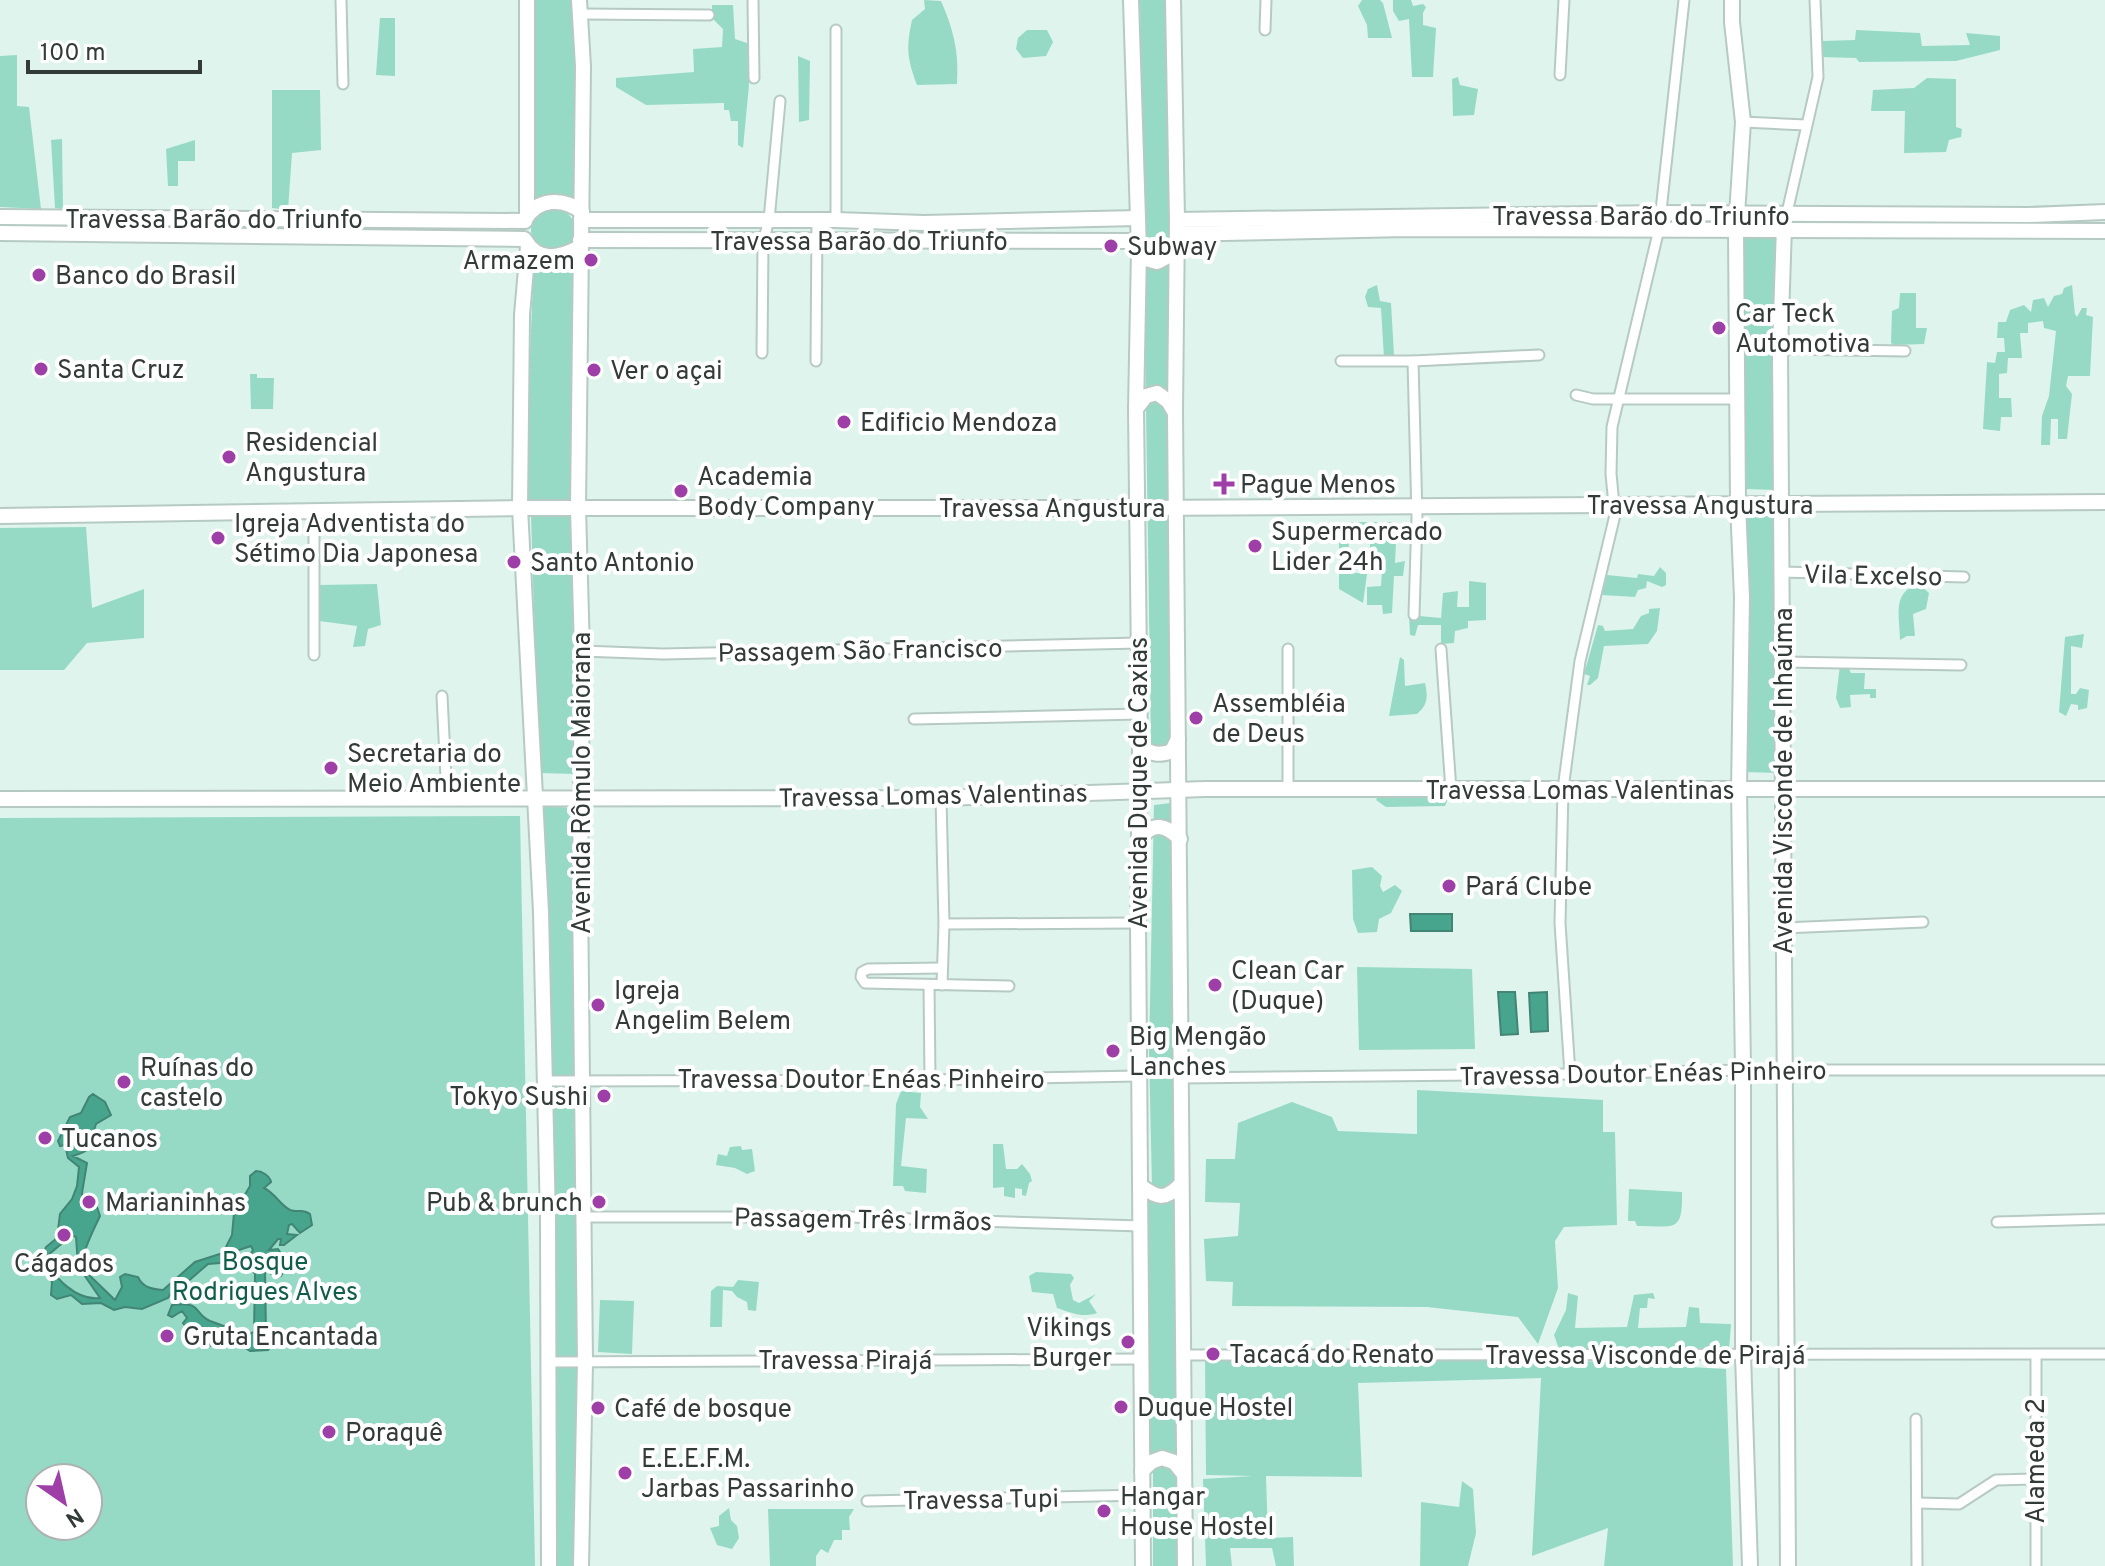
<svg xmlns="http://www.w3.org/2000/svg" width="2105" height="1566" font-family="Overpass,sans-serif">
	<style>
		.green { fill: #96dac6; fill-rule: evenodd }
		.water { fill: #48a58d; stroke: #428574; stroke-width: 2; fill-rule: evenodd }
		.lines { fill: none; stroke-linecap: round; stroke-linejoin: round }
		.street-casing { stroke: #b6cac3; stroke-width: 13 }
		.secondary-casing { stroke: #b6cac3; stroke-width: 18 }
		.street { stroke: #fff; stroke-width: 9 }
		.secondary { stroke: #fff; stroke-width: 14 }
		.poi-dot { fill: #9e3ea7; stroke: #fff; stroke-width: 3 }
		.labels { text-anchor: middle; stroke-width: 8; stroke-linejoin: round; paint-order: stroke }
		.street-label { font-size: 26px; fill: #333b38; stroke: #fff }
		.poi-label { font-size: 26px; fill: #333b38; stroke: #fff; text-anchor: start }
		.park-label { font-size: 26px; fill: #115d4c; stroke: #fff }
	</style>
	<rect width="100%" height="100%" fill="#dff4ed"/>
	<g class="green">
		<polygon points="534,0 573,0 577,196 574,200 532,200"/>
		<path d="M924 0 941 1C954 31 959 52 957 84L917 85C907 58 906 48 912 20L925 9Z"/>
		<polygon points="1140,0 1169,0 1171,213 1169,745 1151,747"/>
		<polygon points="1362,0 1380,0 1383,3 1392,38 1368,38 1367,25 1358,6"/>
		<polygon points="1393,0 1411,0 1413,6 1423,4 1426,7 1423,13 1423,25 1436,28 1433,77 1412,77 1409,19 1399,21 1393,11"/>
		<polygon points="712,5 733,5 735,39 750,44 749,85 743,148 738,145 738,121 731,121 729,110 724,110 724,103 646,105 616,87 616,78 694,72 693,49 722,47 723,29 712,18"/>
		<polygon points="380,18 395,18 395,76 376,75"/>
		<polygon points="1027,30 1047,30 1053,42 1046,56 1023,58 1016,49 1018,38"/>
		<polygon points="1856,30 1920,33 1922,46 1970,45 1966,33 2000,36 2000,50 1956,61 1859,62 1856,58 1821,57 1822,41 1855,40"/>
		<polygon points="17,55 17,106 29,107 41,209 0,207 0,56"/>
		<polygon points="798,56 810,61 809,120 799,122"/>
		<polygon points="1458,77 1460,85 1478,89 1474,115 1453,116 1452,79"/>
		<polygon points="1927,78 1956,79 1956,127 1962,129 1961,137 1949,140 1946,152 1904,153 1905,111 1871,111 1873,90 1914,88"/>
		<polygon points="272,90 320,90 321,150 292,153 288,210 272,208"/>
		<polygon points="62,139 63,209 55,208 51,140"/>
		<polygon points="195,140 195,161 178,161 178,186 168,186 166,149"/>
		<circle cx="553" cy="230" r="22"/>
		<polygon points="1780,232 1776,490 1745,489 1743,234"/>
		<polygon points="572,254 572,501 524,504 534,256"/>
		<polygon points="1377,285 1380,301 1391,303 1394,355 1384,358 1381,308 1368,307 1365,297 1368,289"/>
		<polygon points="2072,285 2075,314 2077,317 2082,308 2087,308 2086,315 2093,317 2090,376 2068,376 2066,386 2072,394 2067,439 2058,439 2058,419 2051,419 2050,445 2041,445 2042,416 2049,396 2056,331 2044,328 2043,321 2028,323 2028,333 2020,333 2022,358 2008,358 2007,373 1999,374 1999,398 2011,398 2012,417 2001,417 2000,431 1983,429 1987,362 1995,363 1997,352 2005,352 2004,338 1997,338 1998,322 2006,322 2010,310 2024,305 2031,312 2033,300 2044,298 2048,307 2054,296 2062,294 2064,288"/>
		<polygon points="1900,293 1916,293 1916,328 1927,328 1924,344 1894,345 1891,343 1892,311 1899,308"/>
		<polygon points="250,374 257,374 257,378 274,378 273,409 251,409"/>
		<polygon points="1741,509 1778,510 1780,773 1743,772"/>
		<polygon points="571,513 575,774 539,773 531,515"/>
		<polygon points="1339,522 1397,522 1395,563 1405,561 1403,576 1394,576 1392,613 1383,614 1382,605 1367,605 1367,587 1381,586 1383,555 1379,555 1377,563 1370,562 1370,541 1349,541 1347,572 1367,574 1363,603 1339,589"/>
		<polygon points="86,527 92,608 144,589 144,638 87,643 64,670 0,670 0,528"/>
		<polygon points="1660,567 1666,573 1666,585 1662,587 1647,581 1646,588 1638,590 1635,597 1602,595 1607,575 1637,578 1638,574 1654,576"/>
		<polygon points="1469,581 1486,583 1486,620 1468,621 1468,628 1455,631 1454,643 1441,644 1441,625 1418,625 1415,636 1410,635 1409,615 1441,618 1443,593 1458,591 1457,607 1469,607"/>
		<polygon points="377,584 381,625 368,629 365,646 353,647 357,626 319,621 318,585"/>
		<path d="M1919 584 1929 593 1926 609 1913 614 1915 636H1907L1900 640C1900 616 1891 592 1919 584Z"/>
		<polygon points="1660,608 1657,631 1648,644 1604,646 1598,678 1590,685 1587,685 1590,676 1584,674 1598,625 1603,626 1605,631 1633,629 1641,616 1649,613 1649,609"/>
		<polygon points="2084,634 2082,648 2071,646 2071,694 2076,694 2080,688 2089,690 2087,708 2078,710 2078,705 2071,704 2066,716 2059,712 2065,637"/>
		<path d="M1400 657 1404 660 1405 686 1425 683C1428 696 1428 705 1417 714L1389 716Z"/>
		<polygon points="1840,665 1847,665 1851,673 1865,673 1864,689 1876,689 1876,698 1870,698 1870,694 1850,695 1851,707 1840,708 1836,698"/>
		<polygon points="1445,792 1449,797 1445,806 1386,807 1376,800 1378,796"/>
		<polygon points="1171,803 1174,951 1174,1183 1167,1192 1152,1187 1149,1052 1154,805"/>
		<polygon points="541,806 574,808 580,1075 578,1566 555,1566 554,1418 557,1255"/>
		<path d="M520 816 535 1566H0V818ZM40 1478H88V1526H40Z"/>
		<polygon points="1372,867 1382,876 1380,886 1383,892 1395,885 1402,891 1391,913 1379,919 1377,932 1358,933 1353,919 1352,870"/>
		<polygon points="1357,967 1472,969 1475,1049 1359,1050"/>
		<polygon points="1417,1090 1603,1100 1603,1132 1615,1132 1617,1225 1564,1227 1555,1241 1558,1288 1538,1344 1518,1317 1427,1307 1232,1306 1233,1282 1206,1281 1204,1239 1238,1236 1240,1203 1205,1202 1206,1159 1235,1159 1238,1123 1292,1102 1332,1117 1338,1131 1417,1134"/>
		<polygon points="901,1091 921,1093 920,1107 928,1119 906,1118 901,1166 927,1169 926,1193 905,1191 903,1186 893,1186 896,1104"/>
		<polygon points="993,1144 1003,1144 1006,1169 1017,1169 1022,1164 1030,1174 1032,1181 1029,1183 1026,1196 1022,1195 1022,1189 1015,1188 1015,1198 1004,1196 1004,1187 993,1188"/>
		<polygon points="741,1146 742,1150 752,1149 755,1171 747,1174 735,1168 716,1165 718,1154 727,1156 730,1147"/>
		<path d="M1629 1189 1682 1192C1683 1234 1674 1226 1637 1226L1635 1221H1628Z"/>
		<polygon points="1148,1196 1177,1197 1177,1459 1147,1460"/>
		<path d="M1036 1272 1071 1274 1074 1278 1070 1285 1073 1300 1079 1303 1096 1294 1089 1301 1097 1313C1083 1318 1071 1313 1057 1308L1053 1294 1032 1292 1029 1276Z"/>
		<polygon points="738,1280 759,1282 756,1311 748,1310 747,1302 737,1297 732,1291 723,1290 722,1327 710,1327 711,1291 717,1286 733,1287"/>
		<polygon points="1568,1293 1578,1296 1575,1328 1627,1327 1634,1295 1653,1293 1655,1299 1648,1298 1647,1308 1640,1308 1638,1328 1686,1327 1689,1307 1699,1308 1700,1323 1731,1324 1729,1350 1559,1349 1554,1335 1566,1310"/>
		<polygon points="600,1300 634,1301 632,1354 598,1352"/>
		<polygon points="1546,1359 1726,1369 1733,1566 1604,1566 1608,1528 1532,1556 1541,1378 1358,1383 1362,1477 1266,1476 1268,1538 1293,1537 1294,1566 1276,1566 1272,1548 1230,1548 1232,1566 1206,1566 1203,1479 1253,1476 1206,1475 1205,1360"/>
		<polygon points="1158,1464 1169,1465 1176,1474 1178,1566 1153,1566 1153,1469"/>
		<polygon points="1462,1481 1473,1489 1476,1533 1468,1566 1420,1566 1421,1502 1459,1507"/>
		<polygon points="729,1508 731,1520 737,1526 739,1538 732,1549 717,1545 710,1528 719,1526 719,1516"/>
		<polygon points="768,1509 854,1509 849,1517 850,1530 842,1530 842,1540 834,1540 828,1553 821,1549 816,1556 816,1566 770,1566"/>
	</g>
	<g class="water">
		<polygon points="1410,914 1452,914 1452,931 1411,931"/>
		<polygon points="1498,992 1515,992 1518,1034 1501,1035"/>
		<polygon points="1547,992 1548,1031 1531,1032 1529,993"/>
		<path d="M93 1094 105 1102 111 1115 96 1124C89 1142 98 1149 73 1156L87 1163 82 1193 83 1207 91 1211 96 1204 100 1216C93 1231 85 1246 82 1261L84 1270 115 1300 122 1287 120 1277 125 1274 138 1277C143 1288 152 1289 163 1290L195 1262 223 1253 232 1235 234 1213 250 1186V1176L256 1171C262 1171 270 1176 271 1182L264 1188C275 1193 280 1205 290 1210 298 1213 302 1208 310 1214L312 1225 300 1233 292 1224 289 1225 287 1234 297 1235 284 1245H280L281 1239H278L269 1250 278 1249 288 1264 281 1276 276 1278 269 1272V1265L265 1269 266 1335 271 1346 268 1350 250 1351 240 1344 211 1346 206 1339 208 1335H216L221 1340V1334L200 1327H186L183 1323 187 1318 182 1311 172 1317 168 1315 172 1305C204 1301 192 1313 210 1321 222 1325 234 1330 246 1335L254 1332 255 1274 252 1270 255 1265 250 1255 253 1250 251 1246 236 1251 237 1257 232 1262 208 1264 185 1284 173 1290 168 1298 142 1309 125 1307 114 1310 101 1303 82 1304 71 1295 57 1299 51 1295 52 1282 41 1260 46 1247 57 1238 60 1214 72 1199 77 1186 79 1167 68 1158 65 1145 60 1146 58 1141 70 1117 81 1113 89 1097ZM72 1235 76 1237 78 1266 100 1298C78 1301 51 1278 47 1256Z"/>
	</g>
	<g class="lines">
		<g class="street-casing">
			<g id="street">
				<polyline points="341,0 343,84"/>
				<polyline points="753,0 754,78"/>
				<polyline points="580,14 709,15"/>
				<polyline points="836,30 836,220"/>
				<polyline points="1265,30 1266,0"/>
				<polyline points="1560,75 1564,0"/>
				<polyline points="1743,122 1806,125"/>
				<polyline points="1786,217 1818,77 1815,0"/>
				<polyline points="1780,349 1905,351"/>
				<polyline points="762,353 763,242 769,220 780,101"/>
				<polyline points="816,361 817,221"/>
				<polyline points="1341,361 1413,361 1539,355"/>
				<polyline points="1413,361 1417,517 1414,615"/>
				<polyline points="1576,395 1593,399 1737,399"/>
				<polyline points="314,511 314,655"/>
				<polyline points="1782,572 1964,577"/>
				<polyline points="1288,649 1288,791"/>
				<polyline points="1441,649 1451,790"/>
				<polyline points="582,651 663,654 1139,643"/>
				<polyline points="1783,662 1961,665"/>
				<polyline points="442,696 447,798"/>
				<polyline points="914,719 1140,714"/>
				<polyline points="941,798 944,924 942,985"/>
				<polyline points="944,924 1138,923"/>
				<polyline points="1784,928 1923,922"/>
				<polyline points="942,968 868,969 862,972 861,977 865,983 1009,986"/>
				<polyline points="929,985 930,1080"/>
				<polyline points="1570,1074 1560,923 1563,789 1580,661 1615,515 1611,474 1612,427 1659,229 1684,0"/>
				<polyline points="1181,1078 1570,1074 1743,1070 2105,1070"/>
				<polyline points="546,1081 930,1080 1139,1076"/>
				<polyline points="584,1217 848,1217 1141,1226"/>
				<polyline points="1997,1222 2105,1219"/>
				<polyline points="1185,1355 2105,1354"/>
				<polyline points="549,1362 1140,1359"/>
				<polyline points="1916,1419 1917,1566"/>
				<polyline points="867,1501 1144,1495"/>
				<polyline points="1917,1503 1959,1504 1996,1480 2035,1479"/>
				<polyline points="2036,1566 2036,1356"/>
			</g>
		</g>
		<g class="secondary-casing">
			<g id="secondary">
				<polyline points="527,0 527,215"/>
				<polyline points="579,0 583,66 578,508 582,651 580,893 585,1362 581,1566"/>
				<polyline points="1131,0 1139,250 1136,410 1140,747 1138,923 1143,1566"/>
				<polyline points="1173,0 1177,220 1175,413 1185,1566"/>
				<polyline points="1732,0 1732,22 1743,122 1736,230 1738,504 1742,597 1739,790 1743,1070 1743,1355 1750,1566"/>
				<polyline points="0,217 525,221"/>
				<path d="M525 220C537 198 563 197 582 212"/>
				<polyline points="581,220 836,220 924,223 1138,218"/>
				<polyline points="1177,220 1660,213 2029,215 2105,212"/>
				<polyline points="1784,226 1780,349 1788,1566"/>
				<polyline points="0,233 524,239"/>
				<polyline points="1177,234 1407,229 2105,231"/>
				<path d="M525 240C538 263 560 258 580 247"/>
				<polyline points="580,240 1138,241"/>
				<polyline points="528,246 522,315 520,508 541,912 548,1220 549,1566"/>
				<polyline points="1139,250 1146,259 1157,262 1176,252"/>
				<polyline points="1136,409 1146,396 1157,393 1168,401 1175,413"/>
				<polyline points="0,516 520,508 1138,508 2105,502"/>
				<path d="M1140 747C1152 754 1159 756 1172 751L1178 739"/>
				<polyline points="0,799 941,798 1205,789 2105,789"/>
				<path d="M1140 839C1153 821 1166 825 1180 839"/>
				<path d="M1141 1186C1158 1199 1166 1200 1181 1184"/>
				<polyline points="1142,1471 1151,1462 1162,1458 1174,1462 1182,1472"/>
			</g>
		</g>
		<use href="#street" class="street"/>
		<use href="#secondary" class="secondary"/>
	</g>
	<g class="poi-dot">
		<circle cx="1111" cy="246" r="8"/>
		<circle cx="591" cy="260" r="8"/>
		<circle cx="39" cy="275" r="8"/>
		<circle cx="1719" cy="328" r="8"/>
		<circle cx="41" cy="369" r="8"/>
		<circle cx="594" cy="370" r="8"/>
		<circle cx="844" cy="422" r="8"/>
		<circle cx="229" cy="457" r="8"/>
		<path d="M1220 472h8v8h8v8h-8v8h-8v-8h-8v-8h8z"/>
		<circle cx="681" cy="491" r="8"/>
		<circle cx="218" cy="538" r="8"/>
		<circle cx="1255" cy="546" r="8"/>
		<circle cx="514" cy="562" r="8"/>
		<circle cx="1196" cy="718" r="8"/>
		<circle cx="331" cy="768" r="8"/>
		<circle cx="1449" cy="886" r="8"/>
		<circle cx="1215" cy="985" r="8"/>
		<circle cx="598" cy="1005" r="8"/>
		<circle cx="1113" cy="1051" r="8"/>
		<circle cx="124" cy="1082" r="8"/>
		<circle cx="604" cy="1096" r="8"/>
		<circle cx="45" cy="1138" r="8"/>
		<circle cx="89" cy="1202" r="8"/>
		<circle cx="599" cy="1202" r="8"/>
		<circle cx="64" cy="1235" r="8"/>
		<circle cx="167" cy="1336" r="8"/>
		<circle cx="1128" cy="1342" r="8"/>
		<circle cx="1213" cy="1354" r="8"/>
		<circle cx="1121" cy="1407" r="8"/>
		<circle cx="598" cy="1408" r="8"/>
		<circle cx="329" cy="1432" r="8"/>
		<circle cx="625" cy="1473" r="8"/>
		<circle cx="1104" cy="1511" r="8"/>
	</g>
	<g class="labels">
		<g class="street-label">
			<text x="1641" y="225">Travessa Barão do Triunfo</text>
			<text x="214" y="228">Travessa Barão do Triunfo</text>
			<text x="859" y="250">Travessa Barão do Triunfo</text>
			<text x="1700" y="514">Travessa Angustura</text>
			<text x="1052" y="517">Travessa Angustura</text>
			<text transform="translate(1873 575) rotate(1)" y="9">Vila Excelso</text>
			<text transform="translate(860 650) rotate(-1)" y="9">Passagem São Francisco</text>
			<text transform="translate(1783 781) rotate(-90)" y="9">Avenida Visconde de Inhaúma</text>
			<text transform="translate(581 783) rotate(-90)" y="9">Avenida Rômulo Maiorana</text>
			<text transform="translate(1138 783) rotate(-90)" y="9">Avenida Duque de Caxias</text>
			<text x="1580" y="799">Travessa Lomas Valentinas</text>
			<text transform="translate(933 795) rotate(-1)" y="9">Travessa Lomas Valentinas</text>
			<text transform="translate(1643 1073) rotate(-1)" y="9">Travessa Doutor Enéas Pinheiro</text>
			<text x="861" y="1088">Travessa Doutor Enéas Pinheiro</text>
			<text transform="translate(863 1219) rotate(1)" y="9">Passagem Três Irmãos</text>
			<text x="1645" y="1364">Travessa Visconde de Pirajá</text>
			<text x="845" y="1369">Travessa Pirajá</text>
			<text transform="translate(2035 1461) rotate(-90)" y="9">Alameda 2</text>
			<text transform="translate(981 1499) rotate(-1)" y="9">Travessa Tupi</text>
		</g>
		<g class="poi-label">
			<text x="1127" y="255">Subway</text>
			<text x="575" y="269" text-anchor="end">Armazem</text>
			<text x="55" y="284">Banco do Brasil</text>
			<text x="1735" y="322">Car Teck<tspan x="1735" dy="30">Automotiva</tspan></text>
			<text x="57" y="378">Santa Cruz</text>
			<text x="610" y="379">Ver o açai</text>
			<text x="860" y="431">Edificio Mendoza</text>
			<text x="245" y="451">Residencial<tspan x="245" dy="30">Angustura</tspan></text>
			<text x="697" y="485">Academia<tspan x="697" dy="30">Body Company</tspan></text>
			<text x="1240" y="493">Pague Menos</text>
			<text x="234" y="532">Igreja Adventista do<tspan x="234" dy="30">Sétimo Dia Japonesa</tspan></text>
			<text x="1271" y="540">Supermercado<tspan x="1271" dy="30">Lider 24h</tspan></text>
			<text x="530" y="571">Santo Antonio</text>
			<text x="1212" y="712">Assembléia<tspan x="1212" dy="30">de Deus</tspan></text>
			<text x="347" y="762">Secretaria do<tspan x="347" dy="30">Meio Ambiente</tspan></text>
			<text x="1465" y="895">Pará Clube</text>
			<text x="1231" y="979">Clean Car<tspan x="1231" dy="30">(Duque)</tspan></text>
			<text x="614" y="999">Igreja<tspan x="614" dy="30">Angelim Belem</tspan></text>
			<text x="1129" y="1045">Big Mengão<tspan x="1129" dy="30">Lanches</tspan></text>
			<text x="140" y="1076">Ruínas do<tspan x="140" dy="30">castelo</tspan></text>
			<text x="588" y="1105" text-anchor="end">Tokyo Sushi</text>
			<text x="61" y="1147">Tucanos</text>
			<text x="105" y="1211">Marianinhas</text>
			<text x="583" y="1211" text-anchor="end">Pub &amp; brunch</text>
			<text x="64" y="1272" text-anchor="middle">Cágados</text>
			<text x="1112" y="1336" text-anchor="end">Vikings<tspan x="1112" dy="30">Burger</tspan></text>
			<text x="183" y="1345">Gruta Encantada</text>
			<text x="1229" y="1363">Tacacá do Renato</text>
			<text x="1137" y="1416">Duque Hostel</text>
			<text x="614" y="1417">Café de bosque</text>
			<text x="345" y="1441">Poraquê</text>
			<text x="641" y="1467">E.E.E.F.M.<tspan x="641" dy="30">Jarbas Passarinho</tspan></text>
			<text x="1120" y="1505">Hangar<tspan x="1120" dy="30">House Hostel</tspan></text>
		</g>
		<g class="park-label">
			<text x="265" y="1270">Bosque<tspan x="265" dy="30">Rodrigues Alves</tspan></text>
		</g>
	</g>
	<g transform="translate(64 1502) rotate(146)"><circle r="38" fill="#ffffff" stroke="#adb1af" stroke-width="2"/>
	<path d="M0-6L14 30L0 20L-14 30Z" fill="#9e3ea7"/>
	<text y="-12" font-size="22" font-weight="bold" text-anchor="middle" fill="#333b38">N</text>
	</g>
	<path d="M28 60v12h172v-12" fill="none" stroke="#333b38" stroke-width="4"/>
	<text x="40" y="60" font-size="24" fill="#333b38" stroke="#ffffff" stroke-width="6" paint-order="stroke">100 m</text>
</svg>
